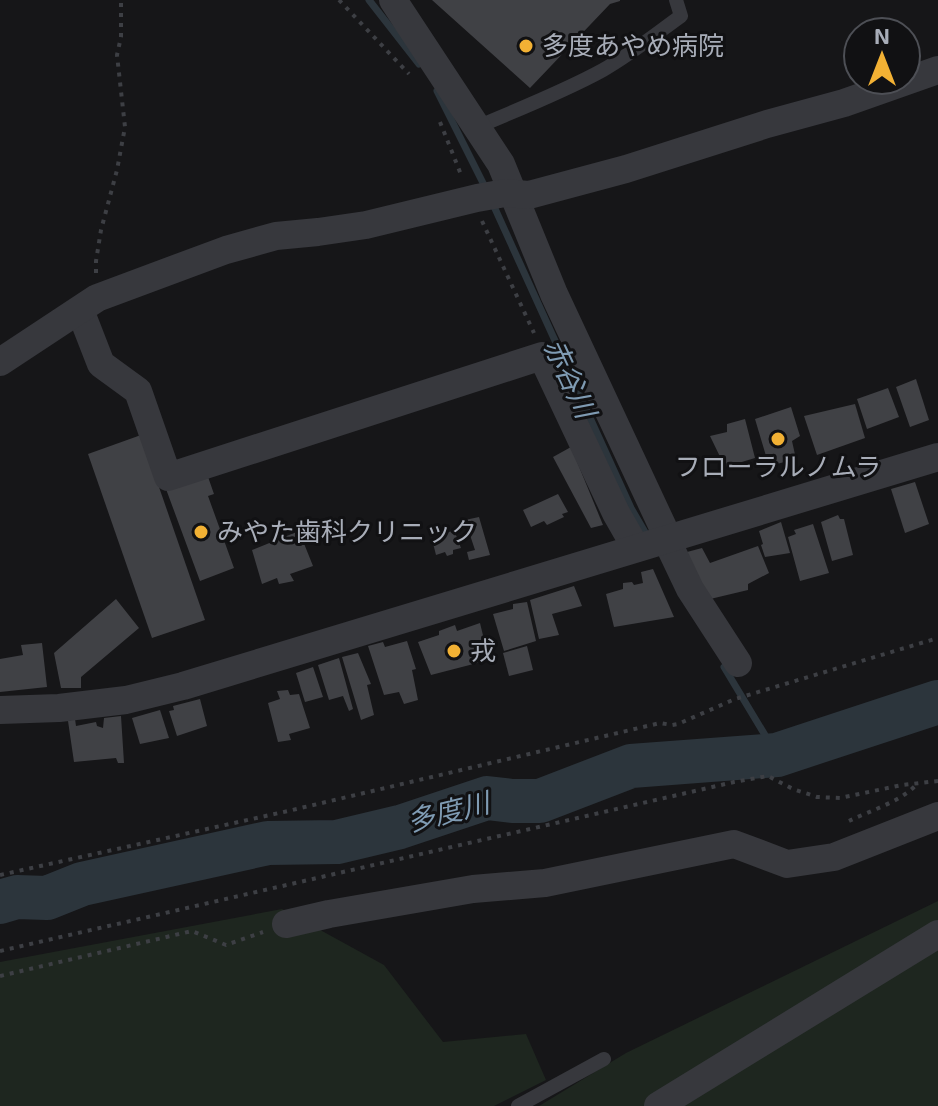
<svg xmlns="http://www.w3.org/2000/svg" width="938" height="1106" font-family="'Exo 2','Noto Sans JP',sans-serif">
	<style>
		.green { fill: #1e261f }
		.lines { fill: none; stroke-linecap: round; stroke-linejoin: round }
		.stream { stroke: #2c353c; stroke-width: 7 }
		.river { stroke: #2c353c; stroke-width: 44 }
		.building { fill: #404145 }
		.path { stroke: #3d3f44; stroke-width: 4; stroke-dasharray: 4 6; stroke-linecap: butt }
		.lane { stroke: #37383d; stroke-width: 14 }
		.street { stroke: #37383d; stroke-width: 28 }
		.poi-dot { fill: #f2b134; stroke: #111113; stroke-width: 3 }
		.labels { text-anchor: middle; stroke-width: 6; stroke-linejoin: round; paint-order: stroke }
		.poi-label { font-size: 26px; fill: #a8adb8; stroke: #111113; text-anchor: start }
		.water-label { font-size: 28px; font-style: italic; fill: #7f9bb3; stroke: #111113 }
	</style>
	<rect width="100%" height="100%" fill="#161618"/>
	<g class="green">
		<polygon points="938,901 938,1106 539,1106 626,1053"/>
		<polygon points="282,909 384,965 443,1042 526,1034 546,1080 494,1106 0,1106 0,962"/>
	</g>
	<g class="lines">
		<g class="stream">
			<polyline points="369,0 419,64"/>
			<polyline points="437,91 487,191"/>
			<polyline points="492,202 631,508 649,539"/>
			<polyline points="724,667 777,755"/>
		</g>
		<polyline class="river" points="0,902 17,897 47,898 82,884 268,843 337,842 400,827 487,798 512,801 540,801 631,766 777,755 938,702"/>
	</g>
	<g class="building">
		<polygon points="432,0 620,0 620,1 610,4 530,88"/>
		<polygon points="916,379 929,420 910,427 896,387"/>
		<polygon points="888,388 899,417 867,429 857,399"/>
		<polygon points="855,404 865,438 817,455 804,416"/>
		<polygon points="791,407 800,436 792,441 796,459 769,466 755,419"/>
		<polygon points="745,419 755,458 725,467 710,436 727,432 727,424"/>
		<polygon points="141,435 205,620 152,638 88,454"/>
		<polygon points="571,447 603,525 591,528 553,457"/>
		<polygon points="207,474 214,494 208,496 234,568 200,581 166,489"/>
		<polygon points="915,482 929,524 905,533 891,489"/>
		<polygon points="558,494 568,512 562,514 564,517 547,525 544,521 531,527 523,510"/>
		<polygon points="838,515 840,519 844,519 853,555 832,561 821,522"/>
		<polygon points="479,517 490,555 469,560 467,552 475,550 465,520"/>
		<polygon points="781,522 790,553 765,557 761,545 763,544 759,531"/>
		<polygon points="813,524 829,573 800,581 788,537 796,534 794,530"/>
		<polygon points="454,530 461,548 453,550 453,554 447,556 445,552 436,555 432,539"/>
		<polygon points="299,531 313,566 290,574 294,581 279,584 277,578 262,584 252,550"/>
		<polygon points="758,546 769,573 748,584 748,590 706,600 687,552 702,548 710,563"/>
		<polygon points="653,569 674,617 614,627 606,594 623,589 623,583 632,582 634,585 643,583 641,572"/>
		<polygon points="574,586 582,606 552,614 559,635 539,639 530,600"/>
		<polygon points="116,599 139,628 81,677 81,688 61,688 54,653"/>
		<polygon points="527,602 536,641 504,651 493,614 513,609 513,604"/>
		<polygon points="480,623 489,660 431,675 418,642 439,635 439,631 455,625 457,631"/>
		<polygon points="407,641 416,669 412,670 418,700 404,704 399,692 384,695 368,646 383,642 385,647"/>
		<polygon points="42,643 47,687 0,692 0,659 23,655 21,645"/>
		<polygon points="527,646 533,670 509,676 503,653"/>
		<polygon points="358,653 371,684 367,685 374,715 361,720 342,657"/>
		<polygon points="339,658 353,709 349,711 343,696 329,700 318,665"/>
		<polygon points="313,667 323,697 305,702 296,673"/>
		<polygon points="288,690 290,695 299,694 310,728 289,734 291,740 278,742 268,703 280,699 277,691"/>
		<polygon points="200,699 207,726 177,736 169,711 174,710 173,706"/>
		<polygon points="160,710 169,738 140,744 132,718"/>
		<polygon points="121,716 124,763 118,763 116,758 74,762 68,721 75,719 76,726 96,722 97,726 103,728 104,718"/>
	</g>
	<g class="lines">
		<g class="path">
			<polyline points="339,0 409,74"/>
			<polyline points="440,122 462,177"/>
			<polyline points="482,221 534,333"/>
			<polyline points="96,273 96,261 101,230 117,170 125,127 117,55 121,37 121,0"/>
			<path d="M849 821C871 810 901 802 918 783"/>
			<polyline points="0,875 288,811 660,723 672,725 678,724 735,699 938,638"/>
			<polyline points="0,951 734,782 768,776 793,789 817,797 840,798 902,785 938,781"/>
			<polyline points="0,976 192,931 226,945 263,932"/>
		</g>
		<g class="lane">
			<path d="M477 127C519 109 563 92 603 70 631 54 656 34 681 16L676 0"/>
			<polyline points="518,1106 604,1059"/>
		</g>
		<g class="street">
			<polyline points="393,0 501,164 554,294 668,538 670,547 690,589 738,663"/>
			<polyline points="80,310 101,364 138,391 168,477 542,356 616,513 636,548"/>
			<polyline points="0,362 97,298 226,250 276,236 318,232 366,225 477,198 505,193 529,195 626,169 767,124 844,103 938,70"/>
			<polyline points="0,710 59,708 126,700 183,686 938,457"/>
			<polyline points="286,924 329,914 473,889 545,883 734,844 787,864 834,857 938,816"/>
			<polyline points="658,1106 938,934"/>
		</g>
	</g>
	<g class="poi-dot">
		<circle cx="526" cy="46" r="8"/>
		<circle cx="778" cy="439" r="8"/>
		<circle cx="201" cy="532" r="8"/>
		<circle cx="454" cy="651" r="8"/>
	</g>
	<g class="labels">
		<g class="poi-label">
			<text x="542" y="55">多度あやめ病院</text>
			<text x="778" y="476" text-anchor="middle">フローラルノムラ</text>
			<text x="217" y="541">みやた歯科クリニック</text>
			<text x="470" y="660">戎</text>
		</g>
		<g class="water-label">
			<text transform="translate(570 378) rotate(65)" y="10">赤谷川</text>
			<text transform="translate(448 812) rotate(-14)" y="10">多度川</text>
		</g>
	</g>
	<g transform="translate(882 56)"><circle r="38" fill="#111113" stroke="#4d4f55" stroke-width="2"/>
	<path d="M0-6L14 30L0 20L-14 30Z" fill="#f2b134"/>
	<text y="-12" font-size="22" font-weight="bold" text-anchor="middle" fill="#a8adb8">N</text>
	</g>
</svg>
